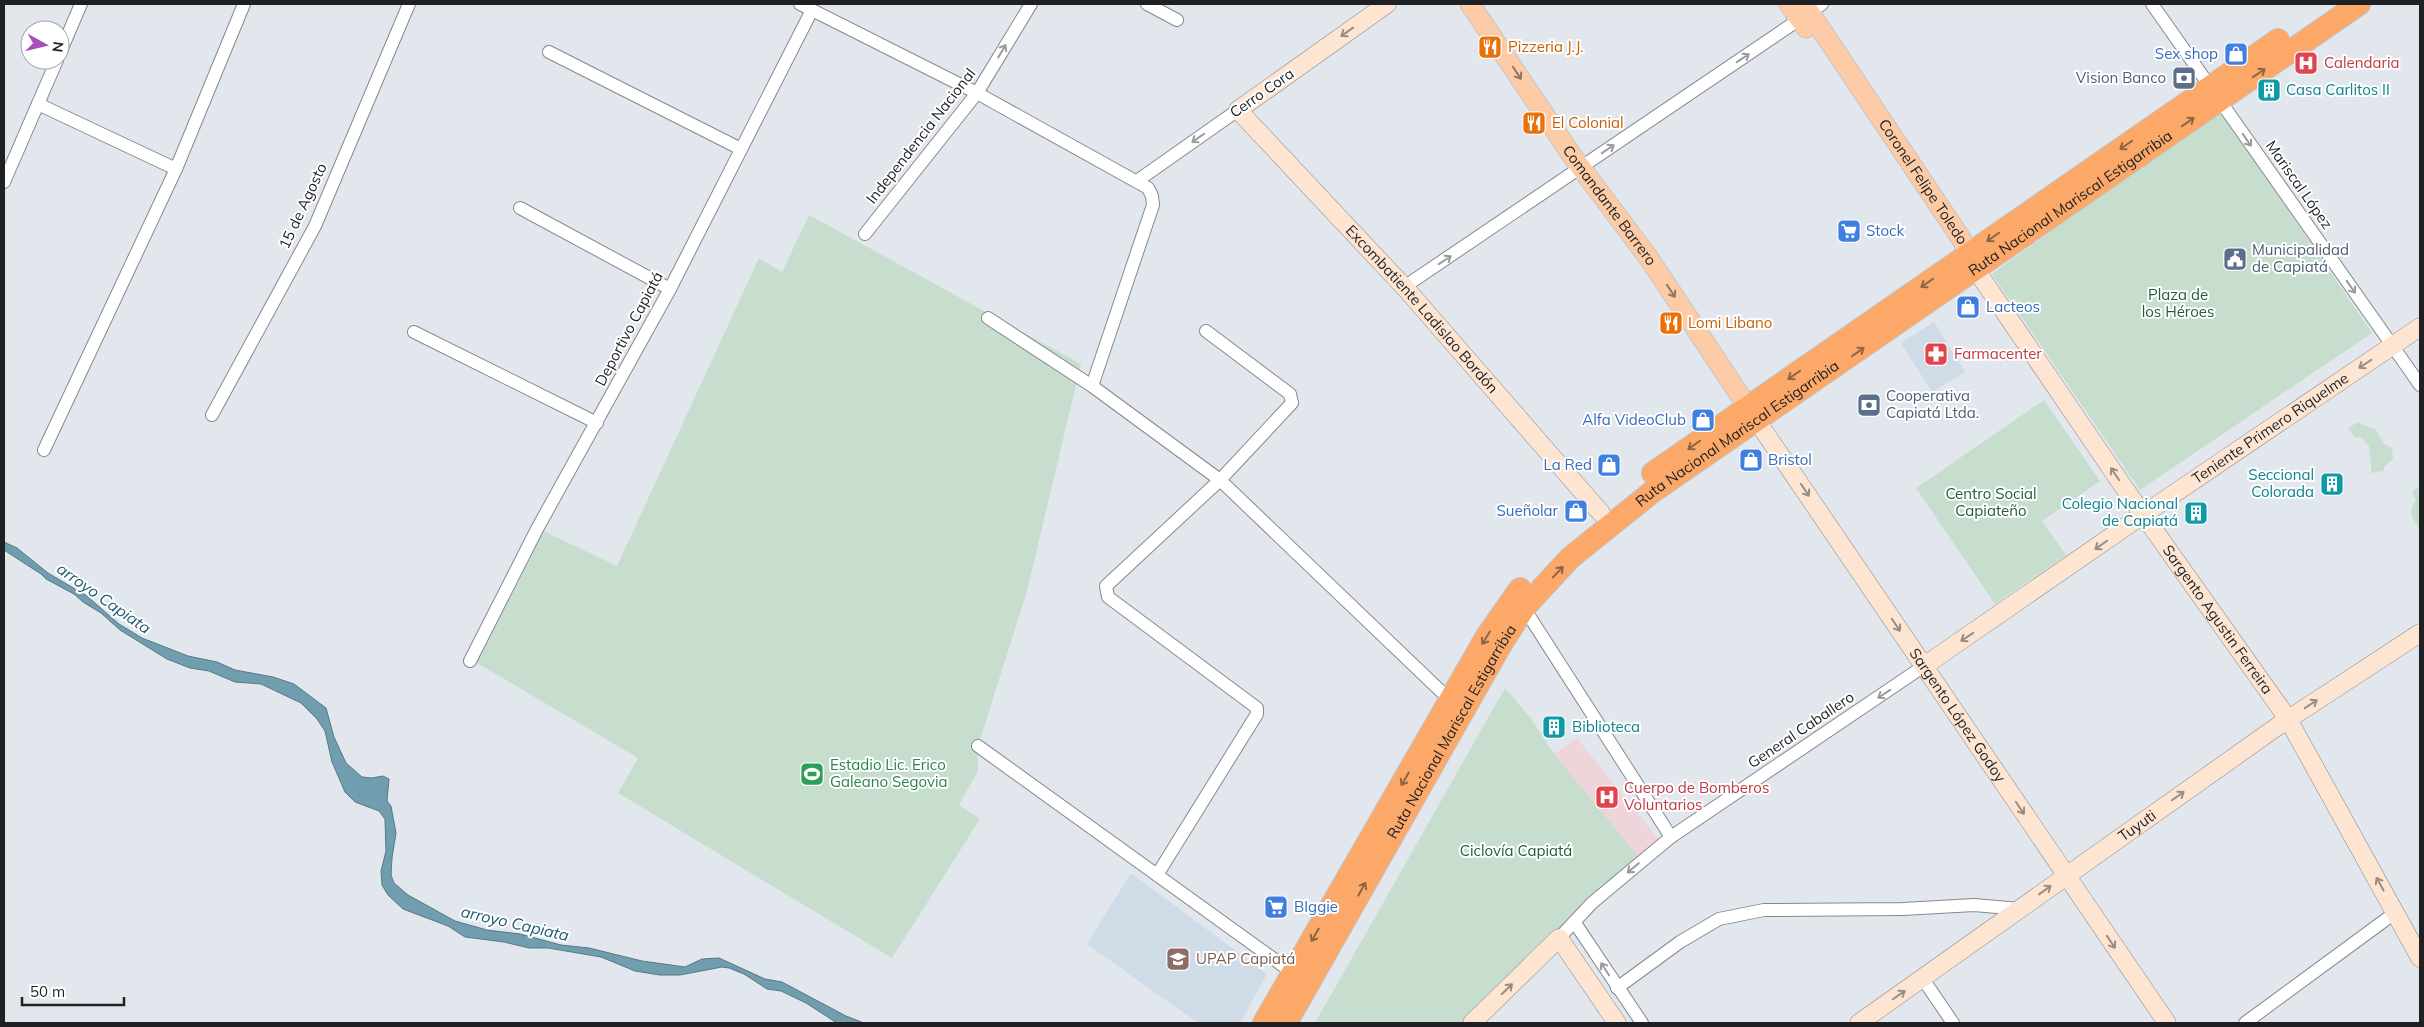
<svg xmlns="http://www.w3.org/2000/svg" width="2424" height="1027" font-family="Mulish,sans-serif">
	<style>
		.built { fill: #cfdbe6 }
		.medical { fill: #efd4da }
		.green { fill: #c7dece }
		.water { fill: #719eae; stroke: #587884 }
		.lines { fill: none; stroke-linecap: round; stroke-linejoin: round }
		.street-casing { stroke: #858a90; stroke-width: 14 }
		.secondary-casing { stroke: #858a90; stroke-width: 19 }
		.primary-casing { stroke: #c4c5c6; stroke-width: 21 }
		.highway-casing { stroke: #c4c5c6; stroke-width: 24 }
		.street { stroke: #fff; stroke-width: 12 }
		.secondary { stroke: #fee5d2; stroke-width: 18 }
		.primary { stroke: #fdcba5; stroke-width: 19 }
		.highway { stroke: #fba869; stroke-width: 22 }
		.oneway { stroke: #998c83 }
		.oneway2 { stroke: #9a9b9c }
		.oneway3 { stroke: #8e7664 }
		.oneway4 { stroke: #8c6446 }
		.labels { text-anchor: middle; stroke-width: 4; stroke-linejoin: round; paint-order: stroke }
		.food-label { font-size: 15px; fill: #c56008; stroke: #fff; text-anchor: start }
		.shop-label { font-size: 15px; fill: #366cbe; stroke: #fff; text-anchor: end }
		.health-label { font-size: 15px; fill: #be3a42; stroke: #fff; text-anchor: start }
		.service-label { font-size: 15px; fill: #4e5e75; stroke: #fff; text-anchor: start }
		.culture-label { font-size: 15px; fill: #0d838f; stroke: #fff; text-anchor: start }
		.street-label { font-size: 15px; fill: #1e2023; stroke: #fff }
		.park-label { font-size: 15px; fill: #225d3b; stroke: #fff }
		.leisure-label { font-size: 15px; fill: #27864d; stroke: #fff; text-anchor: start }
		.education-label { font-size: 15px; fill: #785e54; stroke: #fff; text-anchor: start }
		.water-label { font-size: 16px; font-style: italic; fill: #205b6e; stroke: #fff }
	</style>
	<rect width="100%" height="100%" fill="#e1e7ed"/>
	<g class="built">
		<polygon points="1934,322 1965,372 1932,392 1901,343"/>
		<polygon points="1131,873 1267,974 1240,1023 1198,1023 1087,944"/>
	</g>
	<polygon class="medical" points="1577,738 1659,840 1639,857 1554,754"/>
	<g class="green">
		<polygon points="2219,109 2372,333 2140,490 1992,274"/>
		<polygon points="809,215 1081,364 1027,591 978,746 978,771 959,805 980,819 892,958 618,793 638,758 472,660 539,529 617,566 759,258 782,272"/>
		<polygon points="2044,400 2100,481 2042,521 2066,555 1995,604 1916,488"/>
		<path d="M2357 422 2376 430 2384 444 2392 448 2393 459 2384 467V471L2371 473C2372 462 2369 456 2369 446L2362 438 2355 437 2348 429Z"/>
		<path d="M2417 487 2420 491V532C2415 517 2405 516 2416 501L2412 493Z"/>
		<polygon points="1505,688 1530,717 1554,754 1639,857 1465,1023 1315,1023"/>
	</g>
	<polygon class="water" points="4,542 17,548 48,573 87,596 119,624 142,638 188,656 217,662 235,670 273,677 294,684 326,708 334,737 346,763 362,777 372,778 383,776 389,779 387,801 391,806 396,833 392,858 391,875 394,883 408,895 455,921 487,930 520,934 561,945 589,948 642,961 685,967 702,959 719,958 765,979 782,982 846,1016 864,1023 837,1023 806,1003 781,991 767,989 744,974 729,968 722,967 680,975 660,975 635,971 601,957 548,948 529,948 504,942 465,937 448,926 403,909 388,895 382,885 381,871 386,851 385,819 379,811 355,802 345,792 332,762 325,731 317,719 301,703 261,684 235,682 209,671 190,668 167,659 120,630 101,613 83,602 74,594 46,579 41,574 4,550"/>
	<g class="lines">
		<g class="street-casing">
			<g id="street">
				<polyline points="800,4 977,93 1148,188 1152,196 1153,205 1092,386"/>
				<polyline points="1147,4 1177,20"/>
				<polyline points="2152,4 2420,385"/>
				<polyline points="549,52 741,149"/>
				<polyline points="60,53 81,4"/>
				<polyline points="38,104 176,169"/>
				<polyline points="1137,181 1238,110"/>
				<polyline points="4,182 57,60"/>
				<polyline points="520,208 670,289"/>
				<polyline points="865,234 977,93 1031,4"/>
				<polyline points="1404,287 1822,4"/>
				<polyline points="988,318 1092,386 1220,480 1450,700"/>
				<polyline points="414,332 597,423"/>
				<polyline points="212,415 315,226 409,4"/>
				<polyline points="44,450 176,169 244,4"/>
				<polyline points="1524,608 1671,837"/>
				<polyline points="470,661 537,529 670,289 812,10"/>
				<polyline points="978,746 1293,973"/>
				<polyline points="1157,875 1257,714 1257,708 1108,597 1106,586 1220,480 1292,403 1290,394 1206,331"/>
				<polyline points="1575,923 1642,1023"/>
				<polyline points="1559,938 1592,903 1671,837 1924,666"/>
				<polyline points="1923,979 1953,1023"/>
				<polyline points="1617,988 1680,942 1719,919 1764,910 1903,909 1974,905 2020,909"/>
				<polyline points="2245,1023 2396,912"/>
			</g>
		</g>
		<g class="secondary-casing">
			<g id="secondary">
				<path id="s1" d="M1387 4 1238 110 1407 290 1601 513"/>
				<path id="s2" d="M1976 270 2125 489 2288 719 2420 958"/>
				<path id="s3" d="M1757 421 2167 1023"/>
				<path id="s4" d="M1924 666 2144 514 2420 327"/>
				<polyline points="1472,1023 1559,938 1617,1023"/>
				<path id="s5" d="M1859 1023 2278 726 2420 633"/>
			</g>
		</g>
		<g class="primary-casing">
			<g id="primary">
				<path id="s6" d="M1470 4 1573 157 1648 257 1755 418"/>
				<polyline points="1789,4 1806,28"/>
				<path id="s7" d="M1804 4 1962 240 1974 266"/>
			</g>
		</g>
		<g class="highway-casing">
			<g id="highway">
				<polyline points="1653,473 2278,40"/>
				<polyline points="1264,1023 1487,636 1520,589"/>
				<path id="s8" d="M1286 1023 1500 646 1524 608 1570 558 1652 492 2359 4"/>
			</g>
		</g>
		<use href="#street" class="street"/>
		<use href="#secondary" class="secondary"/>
		<use href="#primary" class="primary"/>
		<use href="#highway" class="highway"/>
	</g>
	<defs><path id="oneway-shaft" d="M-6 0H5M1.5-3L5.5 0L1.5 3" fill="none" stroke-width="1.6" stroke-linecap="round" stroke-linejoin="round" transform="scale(1.25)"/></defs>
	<g class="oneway">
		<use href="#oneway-shaft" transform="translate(1347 32) rotate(144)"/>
		<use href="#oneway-shaft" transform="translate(2365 364) rotate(146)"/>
		<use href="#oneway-shaft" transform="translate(2115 474) rotate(-124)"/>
		<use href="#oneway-shaft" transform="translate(1805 490) rotate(56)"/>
		<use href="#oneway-shaft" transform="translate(2101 545) rotate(145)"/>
		<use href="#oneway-shaft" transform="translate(1896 625) rotate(56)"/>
		<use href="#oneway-shaft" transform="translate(1967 637) rotate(146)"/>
		<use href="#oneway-shaft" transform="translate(2311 704) rotate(-33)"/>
		<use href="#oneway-shaft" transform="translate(2178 796) rotate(-35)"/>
		<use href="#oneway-shaft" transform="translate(2020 808) rotate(56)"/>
		<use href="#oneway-shaft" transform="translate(2380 884) rotate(-119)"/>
		<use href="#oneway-shaft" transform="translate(2045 890) rotate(-36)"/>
		<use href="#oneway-shaft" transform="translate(2111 942) rotate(56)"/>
		<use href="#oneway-shaft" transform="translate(1507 989) rotate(-44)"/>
		<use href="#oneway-shaft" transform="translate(1899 995) rotate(-35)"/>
	</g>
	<g class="oneway2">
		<use href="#oneway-shaft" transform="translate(1002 51) rotate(-59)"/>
		<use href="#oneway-shaft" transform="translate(1743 58) rotate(-34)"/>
		<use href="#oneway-shaft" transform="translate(1198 138) rotate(145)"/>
		<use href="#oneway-shaft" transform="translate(2247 140) rotate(55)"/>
		<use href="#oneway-shaft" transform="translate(1608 149) rotate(-34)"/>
		<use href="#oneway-shaft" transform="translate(1445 260) rotate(-34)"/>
		<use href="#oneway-shaft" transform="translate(2351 287) rotate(55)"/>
		<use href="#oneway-shaft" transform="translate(1884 694) rotate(146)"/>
		<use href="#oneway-shaft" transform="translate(1633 868) rotate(140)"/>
		<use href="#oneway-shaft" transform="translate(1605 969) rotate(-123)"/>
	</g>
	<g class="oneway3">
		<use href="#oneway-shaft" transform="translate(1517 73) rotate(56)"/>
		<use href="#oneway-shaft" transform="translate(1671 291) rotate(56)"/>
	</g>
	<g class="oneway4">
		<use href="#oneway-shaft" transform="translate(2259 73) rotate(-34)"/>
		<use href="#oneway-shaft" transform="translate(2188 122) rotate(-35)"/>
		<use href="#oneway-shaft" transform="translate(2126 145) rotate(145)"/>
		<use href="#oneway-shaft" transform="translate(1993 237) rotate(145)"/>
		<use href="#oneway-shaft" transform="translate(1927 283) rotate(145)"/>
		<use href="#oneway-shaft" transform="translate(1858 352) rotate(-35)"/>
		<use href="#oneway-shaft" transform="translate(1794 375) rotate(145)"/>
		<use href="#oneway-shaft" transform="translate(1694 445) rotate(145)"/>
		<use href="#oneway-shaft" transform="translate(1558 572) rotate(-47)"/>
		<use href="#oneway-shaft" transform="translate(1486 638) rotate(121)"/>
		<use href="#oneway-shaft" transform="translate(1405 779) rotate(120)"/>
		<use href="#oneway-shaft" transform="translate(1362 889) rotate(-61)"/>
		<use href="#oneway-shaft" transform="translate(1315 935) rotate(120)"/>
	</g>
	<defs>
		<g id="restaurant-square" transform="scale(1.25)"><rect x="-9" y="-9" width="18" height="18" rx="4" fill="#e8710a" stroke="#fff"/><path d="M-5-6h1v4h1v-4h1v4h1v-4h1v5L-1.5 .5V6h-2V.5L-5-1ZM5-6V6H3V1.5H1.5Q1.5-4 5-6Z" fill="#fff"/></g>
		<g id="shop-square" transform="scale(1.25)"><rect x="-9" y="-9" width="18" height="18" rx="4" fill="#3f7fe0" stroke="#fff"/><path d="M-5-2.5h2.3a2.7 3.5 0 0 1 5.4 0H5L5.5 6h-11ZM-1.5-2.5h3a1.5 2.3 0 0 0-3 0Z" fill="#fff"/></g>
		<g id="hospital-square" transform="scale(1.25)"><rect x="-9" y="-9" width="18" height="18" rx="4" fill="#e0444e" stroke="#fff"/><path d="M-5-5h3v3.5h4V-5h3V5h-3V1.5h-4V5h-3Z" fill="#fff"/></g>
		<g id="bank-square" transform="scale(1.25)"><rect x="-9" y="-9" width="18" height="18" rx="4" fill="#5c6f8a" stroke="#fff"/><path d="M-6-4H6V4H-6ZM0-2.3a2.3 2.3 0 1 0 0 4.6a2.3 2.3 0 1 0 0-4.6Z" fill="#fff"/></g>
		<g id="building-square" transform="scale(1.25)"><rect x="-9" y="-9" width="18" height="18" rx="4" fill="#0f9aa8" stroke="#fff"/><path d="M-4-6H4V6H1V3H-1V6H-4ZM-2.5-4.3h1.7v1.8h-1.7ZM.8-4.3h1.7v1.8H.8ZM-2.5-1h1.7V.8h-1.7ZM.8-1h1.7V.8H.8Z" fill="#fff"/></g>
		<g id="supermarket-square" transform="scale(1.25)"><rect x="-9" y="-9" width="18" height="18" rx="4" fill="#3f7fe0" stroke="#fff"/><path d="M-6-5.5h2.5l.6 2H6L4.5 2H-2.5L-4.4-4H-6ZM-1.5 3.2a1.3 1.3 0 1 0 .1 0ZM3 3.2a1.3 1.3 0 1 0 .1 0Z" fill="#fff"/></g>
		<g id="civic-square" transform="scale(1.25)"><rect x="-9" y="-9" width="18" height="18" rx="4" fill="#5c6f8a" stroke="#fff"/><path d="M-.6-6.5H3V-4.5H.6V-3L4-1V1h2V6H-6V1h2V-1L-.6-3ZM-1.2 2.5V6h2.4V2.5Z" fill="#fff"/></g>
		<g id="pharmacy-square" transform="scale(1.25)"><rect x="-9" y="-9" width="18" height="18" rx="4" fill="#e0444e" stroke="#fff"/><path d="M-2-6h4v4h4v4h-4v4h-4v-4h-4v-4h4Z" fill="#fff"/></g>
		<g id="stadium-square" transform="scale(1.25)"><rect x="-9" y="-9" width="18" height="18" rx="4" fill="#2e9e5b" stroke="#fff"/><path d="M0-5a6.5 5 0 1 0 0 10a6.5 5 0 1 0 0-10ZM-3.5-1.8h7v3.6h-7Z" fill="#fff"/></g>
		<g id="university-square" transform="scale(1.25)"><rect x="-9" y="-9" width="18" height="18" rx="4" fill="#8d6e63" stroke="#fff"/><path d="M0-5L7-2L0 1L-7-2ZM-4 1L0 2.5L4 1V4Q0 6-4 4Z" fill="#fff"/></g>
	</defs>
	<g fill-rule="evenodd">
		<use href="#restaurant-square" x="1490" y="47"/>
		<use href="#shop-square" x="2236" y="54"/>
		<use href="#hospital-square" x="2306" y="63"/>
		<use href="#bank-square" x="2184" y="78"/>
		<use href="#building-square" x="2269" y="90"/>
		<use href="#restaurant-square" x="1534" y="123"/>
		<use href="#supermarket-square" x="1849" y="231"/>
		<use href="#civic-square" x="2235" y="259"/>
		<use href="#shop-square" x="1968" y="307"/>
		<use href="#restaurant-square" x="1671" y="323"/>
		<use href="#pharmacy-square" x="1936" y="354"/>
		<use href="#bank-square" x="1869" y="405"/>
		<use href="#shop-square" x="1703" y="420"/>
		<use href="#shop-square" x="1751" y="460"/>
		<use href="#shop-square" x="1609" y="465"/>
		<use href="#building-square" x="2332" y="484"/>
		<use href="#shop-square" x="1576" y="511"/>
		<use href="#building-square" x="2196" y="513"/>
		<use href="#building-square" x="1554" y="727"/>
		<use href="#stadium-square" x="812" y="774"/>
		<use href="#hospital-square" x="1607" y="797"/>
		<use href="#supermarket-square" x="1276" y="907"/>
		<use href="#university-square" x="1178" y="959"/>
	</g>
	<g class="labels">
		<g class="food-label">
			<text x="1508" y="52">Pizzeria J.J.</text>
			<text x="1552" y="128">El Colonial</text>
			<text x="1688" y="328">Lomi Libano</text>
		</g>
		<g class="shop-label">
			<text x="2218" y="59">Sex shop</text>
			<text x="1866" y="236" text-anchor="start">Stock</text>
			<text x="1986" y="312" text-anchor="start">Lacteos</text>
			<text x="1686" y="425">Alfa VideoClub</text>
			<text x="1768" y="465" text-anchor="start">Bristol</text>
			<text x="1592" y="470">La Red</text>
			<text x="1558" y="516">Sueñolar</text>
			<text x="1294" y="912" text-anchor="start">BIggie</text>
		</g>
		<g class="health-label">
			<text x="2324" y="68">Calendaria</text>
			<text x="1954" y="359">Farmacenter</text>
			<text x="1624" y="793">Cuerpo de Bomberos<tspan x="1624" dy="17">Voluntarios</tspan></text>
		</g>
		<g class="service-label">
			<text x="2166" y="83" text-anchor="end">Vision Banco</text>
			<text x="2252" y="255">Municipalidad<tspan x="2252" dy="17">de Capiatá</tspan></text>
			<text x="1886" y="401">Cooperativa<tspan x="1886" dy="17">Capiatá Ltda.</tspan></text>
		</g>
		<g class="culture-label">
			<text x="2286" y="95">Casa Carlitos II</text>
			<text x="2314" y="480" text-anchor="end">Seccional<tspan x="2314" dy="17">Colorada</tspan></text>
			<text x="2178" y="509" text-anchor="end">Colegio Nacional<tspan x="2178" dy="17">de Capiatá</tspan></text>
			<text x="1572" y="732">Biblioteca</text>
		</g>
		<g class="street-label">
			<text transform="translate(1262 93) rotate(-35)" y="5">Cerro Cora</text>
			<text transform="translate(921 136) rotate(-52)" y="5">Independencia Nacional</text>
			<text dy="5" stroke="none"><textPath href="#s7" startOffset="214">Coronel Felipe Toledo</textPath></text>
			<text transform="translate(2299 185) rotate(55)" y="5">Mariscal López</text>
			<text dy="5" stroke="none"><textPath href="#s8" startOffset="1160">Ruta Nacional Mariscal Estigarribia</textPath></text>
			<text dy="5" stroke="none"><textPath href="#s6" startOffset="245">Comandante Barrero</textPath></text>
			<text transform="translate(303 206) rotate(-65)" y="5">15 de Agosto</text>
			<text dy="5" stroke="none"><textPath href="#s1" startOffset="454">Excombatiente Ladislao Bordón</textPath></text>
			<text transform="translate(629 329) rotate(-62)" y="5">Deportivo Capiatá</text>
			<text dy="5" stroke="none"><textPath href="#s4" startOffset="420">Teniente Primero Riquelme</textPath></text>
			<text dy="5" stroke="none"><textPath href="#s8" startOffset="755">Ruta Nacional Mariscal Estigarribia</textPath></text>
			<text dy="5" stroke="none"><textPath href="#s2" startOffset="425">Sargento Agustin Ferreira</textPath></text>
			<text dy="5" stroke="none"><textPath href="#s3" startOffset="356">Sargento López Godoy</textPath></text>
			<text transform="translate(1801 730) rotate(-34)" y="5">General Caballero</text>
			<text dy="5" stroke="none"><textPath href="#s8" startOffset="335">Ruta Nacional Mariscal Estigarribia</textPath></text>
			<text dy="5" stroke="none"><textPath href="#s5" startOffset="341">Tuyuti</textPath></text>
		</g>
		<g class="park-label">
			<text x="2178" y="300">Plaza de<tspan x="2178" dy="17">los Héroes</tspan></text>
			<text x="1991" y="499">Centro Social<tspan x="1991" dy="17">Capiateño</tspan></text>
			<text x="1516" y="856">Ciclovía Capiatá</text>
		</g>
		<g class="leisure-label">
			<text x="830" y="770">Estadio Lic. Erico<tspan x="830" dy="17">Galeano Segovia</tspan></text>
		</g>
		<g class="education-label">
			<text x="1196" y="964">UPAP Capiatá</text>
		</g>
		<g class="water-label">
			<text transform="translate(104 598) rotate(35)" y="6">arroyo Capiata</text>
			<text transform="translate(515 923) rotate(13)" y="6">arroyo Capiata</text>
		</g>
	</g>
	<rect width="2424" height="1027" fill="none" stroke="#1e2023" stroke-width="10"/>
	<g transform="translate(45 45) rotate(98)"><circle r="24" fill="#ffffff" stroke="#a5a6a7"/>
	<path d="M0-4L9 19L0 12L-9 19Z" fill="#a74fbb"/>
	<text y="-8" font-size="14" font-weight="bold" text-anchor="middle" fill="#1e2023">N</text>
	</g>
	<path d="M22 997v8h102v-8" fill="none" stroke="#1e2023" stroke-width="2.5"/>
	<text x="30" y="997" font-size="15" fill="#1e2023" stroke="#ffffff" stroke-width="4" paint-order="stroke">50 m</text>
</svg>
